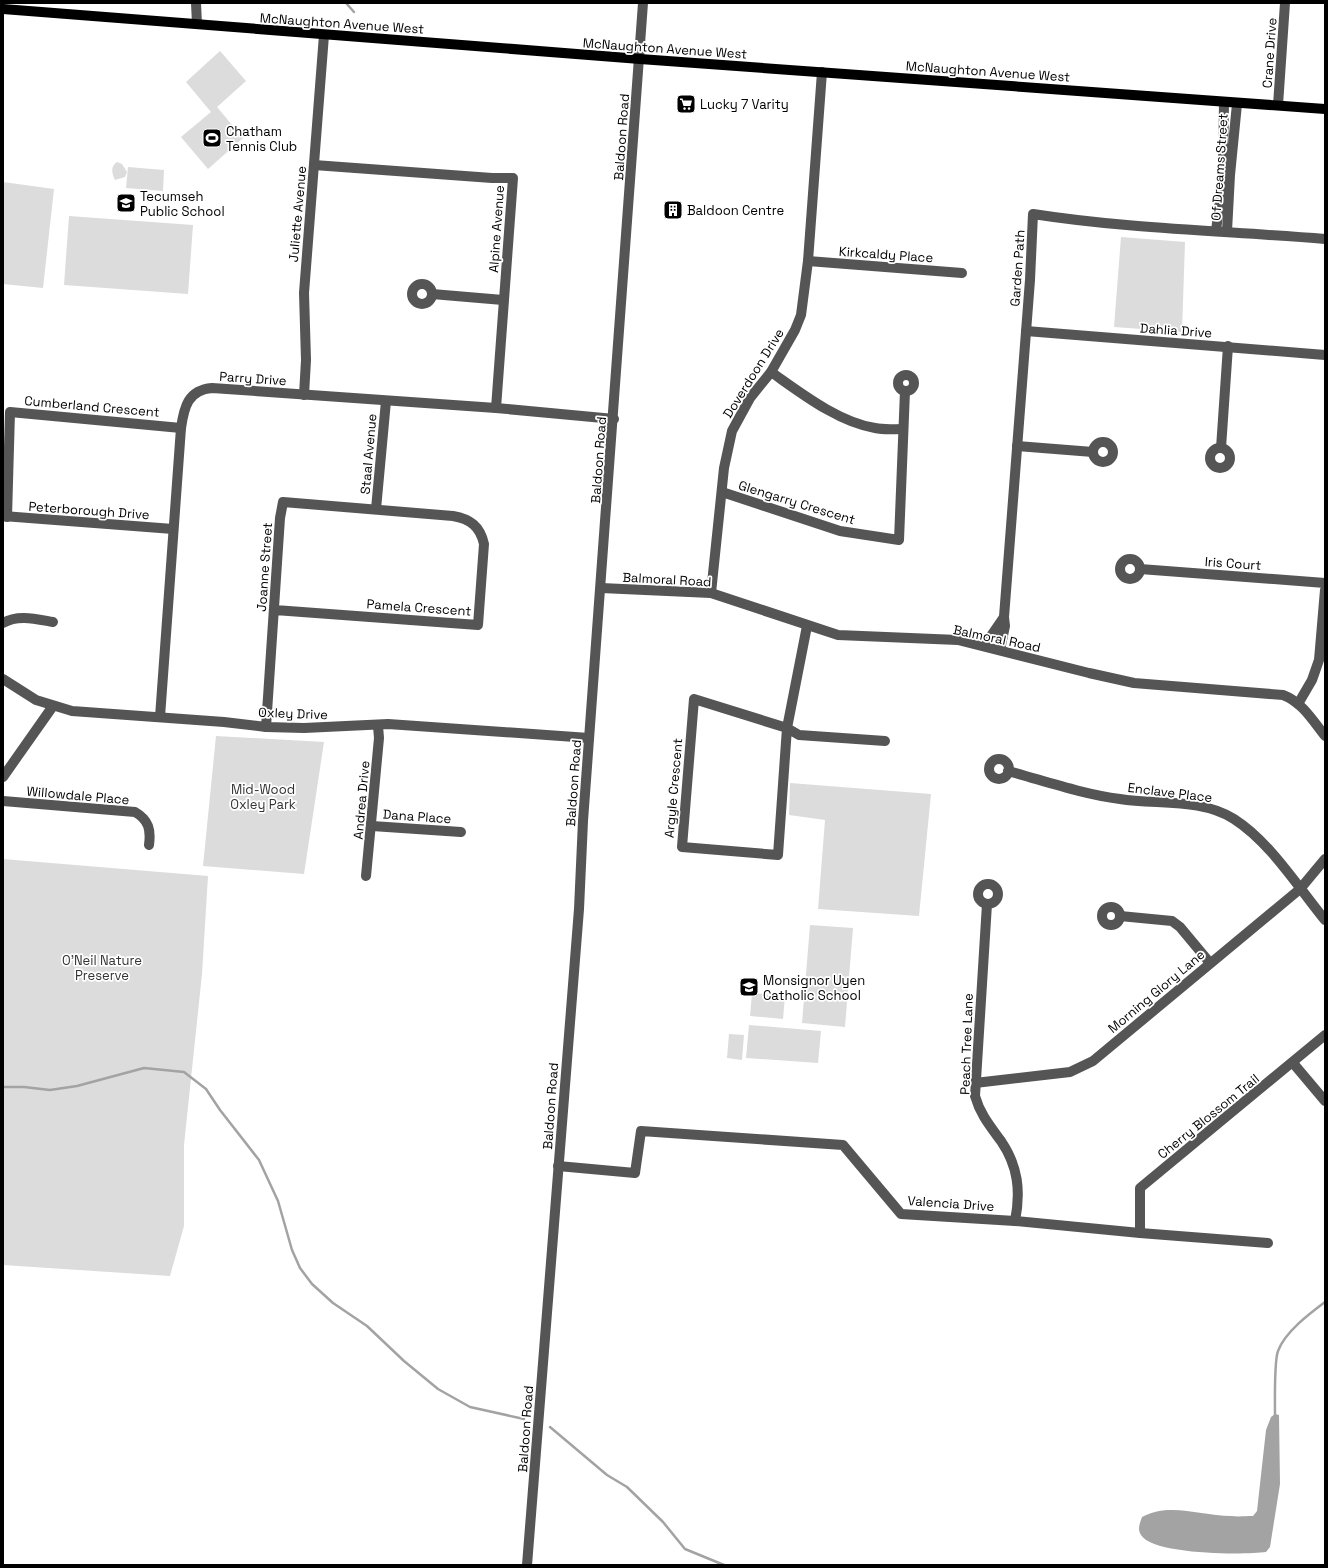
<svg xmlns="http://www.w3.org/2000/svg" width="1328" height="1568" font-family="'Space Grotesk',sans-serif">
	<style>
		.green { fill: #dcdcdc }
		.water { fill: #a3a3a3 }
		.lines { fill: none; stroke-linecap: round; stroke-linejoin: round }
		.stream { stroke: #a3a3a3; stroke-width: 2.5 }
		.minor { stroke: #555; stroke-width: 10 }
		.major { stroke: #000; stroke-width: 10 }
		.labels { text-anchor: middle; stroke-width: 3.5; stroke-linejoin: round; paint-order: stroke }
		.street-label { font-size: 13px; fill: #000; stroke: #fff }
		.poi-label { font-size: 13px; fill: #000; stroke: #fff; text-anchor: start }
		.park-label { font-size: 13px; fill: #333; stroke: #fff }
	</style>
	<rect width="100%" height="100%" fill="#fff"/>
	<g class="green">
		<polygon points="220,51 246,81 217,107 243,138 208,169 181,137 211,112 186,82"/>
		<path d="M117 162 122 164 127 172 125 177 115 180C112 174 110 166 117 162Z"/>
		<polygon points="128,167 164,170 163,191 126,188"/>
		<polygon points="3,182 54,189 43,288 3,284"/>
		<polygon points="69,216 193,225 188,294 64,285"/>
		<polygon points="1121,237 1185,242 1182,332 1114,327"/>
		<polygon points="216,736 324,742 304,874 203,866"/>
		<polygon points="790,783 931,794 919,916 818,909 825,820 789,815"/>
		<polygon points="3,859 208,876 202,974 184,1145 184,1226 170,1276 3,1265"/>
		<polygon points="810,925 853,928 845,1027 802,1023"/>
		<polygon points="752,993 785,996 783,1019 750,1016"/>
		<polygon points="749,1025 821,1031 818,1063 746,1058"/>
		<polygon points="729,1034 744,1035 742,1060 727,1058"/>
	</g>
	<path class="water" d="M1275 1414 1279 1415 1280 1484 1270 1547 1266 1552C1244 1555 1153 1555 1141 1535 1137 1529 1140 1523 1142 1517 1170 1502 1201 1516 1231 1516 1238 1517 1245 1516 1253 1516L1257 1511 1266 1430 1271 1417Z"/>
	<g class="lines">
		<g class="stream">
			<polyline points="346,3 354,12"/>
			<polyline points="3,1087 24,1087 50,1090 77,1086 144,1068 184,1072 206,1089 220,1110 259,1160 278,1201 292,1250 300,1268 312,1284 333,1303 367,1326 404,1361 438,1389 470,1407 524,1419"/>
			<path d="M1275 1416C1275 1402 1274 1362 1278 1351 1285 1332 1309 1314 1325 1302"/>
			<polyline points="550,1427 607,1475 627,1487 663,1522 685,1549 724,1565"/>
		</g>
		<g class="minor">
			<polyline points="196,3 197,24"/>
			<polyline points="1278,105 1285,3"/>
			<polyline points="314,165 492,178 513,178 496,408"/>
			<polyline points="1216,231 1223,175 1224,102"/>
			<polyline points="1227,231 1230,175 1237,104"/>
			<polyline points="808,261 962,273"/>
			<circle cx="422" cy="294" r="10"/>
			<polyline points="432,294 503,300"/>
			<polyline points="1026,331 1325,355"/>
			<path d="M771 372C801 393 838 422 875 428 884 430 893 429 903 429"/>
			<circle cx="906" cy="383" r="8"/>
			<polyline points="304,395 306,360 304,293 324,35"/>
			<circle cx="1103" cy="452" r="10"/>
			<polyline points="1017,446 1093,452"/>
			<polyline points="1221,448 1228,346"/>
			<circle cx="1220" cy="458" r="10"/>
			<polyline points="722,492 840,531 899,540 905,391"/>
			<polyline points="376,509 386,401"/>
			<polyline points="3,516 173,529"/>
			<polyline points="7,517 10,412 181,428"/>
			<circle cx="1130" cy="569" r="10"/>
			<polyline points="1140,569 1325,583"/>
			<path d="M601 588 711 593 838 635 958 640 1089 673 1134 683 1283 695C1302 702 1313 721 1325 736"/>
			<polyline points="711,593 724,468 732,431 750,398 771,372 795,330 801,315 808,261 822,72"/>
			<path d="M3 623C18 614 36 619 53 622"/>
			<polyline points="807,626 787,728 778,855 682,847 694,699 787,728 799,735 885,741"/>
			<polyline points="984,646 1004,617"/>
			<path d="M1000 650 1005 626 1004 617 1030 280 1033 214C1129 229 1228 231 1325 239"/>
			<polyline points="3,679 36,700 72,711 224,722 266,727 304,728 388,724 589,738"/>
			<polyline points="1298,704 1312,680 1319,660 1325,590"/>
			<path d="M160 717 181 428C184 407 188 390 212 388L496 408 614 419"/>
			<path d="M266 727 280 518 283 502 453 516C470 519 480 526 484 544L478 625 275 610"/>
			<circle cx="999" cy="769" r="10"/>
			<path d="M1008 771C1045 781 1082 794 1120 799 1157 805 1201 798 1234 819 1270 842 1298 887 1325 920"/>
			<polyline points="3,777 53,706"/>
			<path d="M3 801 135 812C149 820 151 830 149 845"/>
			<polyline points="372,826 461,832"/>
			<polyline points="366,876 379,738 378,726"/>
			<circle cx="988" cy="894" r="10"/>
			<path d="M987 904 975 1096C980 1114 990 1126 1001 1141 1018 1166 1021 1191 1015 1221"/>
			<circle cx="1111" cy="916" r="9"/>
			<polyline points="1120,916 1172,921 1180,927 1210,963"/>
			<polyline points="1293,1063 1325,1101"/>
			<polyline points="975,1083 1070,1072 1093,1061 1300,889 1325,859"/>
			<polyline points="558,1166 635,1173 641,1131 843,1145 901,1214 1015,1221 1140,1233 1268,1243"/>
			<polyline points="1140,1233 1140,1188 1325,1035"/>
			<polyline points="527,1565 579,909 583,821 643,3"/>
		</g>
		<polyline class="major" points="3,9 640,59 1325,109"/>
	</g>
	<defs>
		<g id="supermarket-square" transform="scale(1)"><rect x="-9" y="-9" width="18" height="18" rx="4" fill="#000" stroke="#fff"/><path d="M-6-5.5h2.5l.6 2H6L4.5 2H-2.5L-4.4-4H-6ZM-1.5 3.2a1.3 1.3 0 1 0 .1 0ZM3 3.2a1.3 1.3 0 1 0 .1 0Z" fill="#fff"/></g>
		<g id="stadium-square" transform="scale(1)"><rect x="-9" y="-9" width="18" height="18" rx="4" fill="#000" stroke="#fff"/><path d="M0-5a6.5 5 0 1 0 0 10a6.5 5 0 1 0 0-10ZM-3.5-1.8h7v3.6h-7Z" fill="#fff"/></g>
		<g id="school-square" transform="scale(1)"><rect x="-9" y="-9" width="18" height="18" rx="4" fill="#000" stroke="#fff"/><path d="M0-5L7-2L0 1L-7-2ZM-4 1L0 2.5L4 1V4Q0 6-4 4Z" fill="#fff"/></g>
		<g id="building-square" transform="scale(1)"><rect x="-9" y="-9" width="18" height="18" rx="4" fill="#000" stroke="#fff"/><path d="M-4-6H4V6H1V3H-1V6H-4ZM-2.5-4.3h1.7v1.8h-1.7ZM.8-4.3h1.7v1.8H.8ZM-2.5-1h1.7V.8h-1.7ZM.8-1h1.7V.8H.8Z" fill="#fff"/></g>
	</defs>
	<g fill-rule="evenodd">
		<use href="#supermarket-square" x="686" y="104"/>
		<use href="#stadium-square" x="212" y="138"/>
		<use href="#school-square" x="126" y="203"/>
		<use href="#building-square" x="673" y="210"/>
		<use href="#school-square" x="749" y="987"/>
	</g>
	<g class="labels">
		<g class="street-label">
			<text transform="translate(342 23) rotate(4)" y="5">McNaughton Avenue West</text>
			<text transform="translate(665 48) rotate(4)" y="5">McNaughton Avenue West</text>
			<text transform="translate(1269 53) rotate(-86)" y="5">Crane Drive</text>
			<text transform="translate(988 71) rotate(4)" y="5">McNaughton Avenue West</text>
			<text transform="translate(621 137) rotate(-86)" y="5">Baldoon Road</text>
			<text transform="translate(1219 167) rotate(-86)" y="5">Of Dreams Street</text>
			<text transform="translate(297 214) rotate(-85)" y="5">Juliette Avenue</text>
			<text transform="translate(496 229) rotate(-86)" y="5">Alpine Avenue</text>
			<text transform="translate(886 254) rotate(4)" y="5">Kirkcaldy Place</text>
			<text transform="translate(1017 268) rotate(-86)" y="5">Garden Path</text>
			<text transform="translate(1176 330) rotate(4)" y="5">Dahlia Drive</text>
			<text transform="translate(753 373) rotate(-58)" y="5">Doverdoon Drive</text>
			<text transform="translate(253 378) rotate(4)" y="5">Parry Drive</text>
			<text transform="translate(92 406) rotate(5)" y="5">Cumberland Crescent</text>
			<text transform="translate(368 454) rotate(-85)" y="5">Staal Avenue</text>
			<text transform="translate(598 460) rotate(-86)" y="5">Baldoon Road</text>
			<text transform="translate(797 502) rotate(17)" y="5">Glengarry Crescent</text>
			<text transform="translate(89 510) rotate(4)" y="5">Peterborough Drive</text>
			<text transform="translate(1233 563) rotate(4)" y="5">Iris Court</text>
			<text transform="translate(264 567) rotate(-86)" y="5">Joanne Street</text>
			<text transform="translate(667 579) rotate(3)" y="5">Balmoral Road</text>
			<text transform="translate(419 607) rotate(4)" y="5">Pamela Crescent</text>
			<text transform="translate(997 638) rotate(12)" y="5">Balmoral Road</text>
			<text transform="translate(293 713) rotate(2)" y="5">Oxley Drive</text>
			<text transform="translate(573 783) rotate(-86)" y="5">Baldoon Road</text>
			<text transform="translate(673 788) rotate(-85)" y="5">Argyle Crescent</text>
			<text transform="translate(1170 792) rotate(7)" y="5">Enclave Place</text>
			<text transform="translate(78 795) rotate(5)" y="5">Willowdale Place</text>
			<text transform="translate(361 800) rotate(-85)" y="5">Andrea Drive</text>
			<text transform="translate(417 816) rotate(4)" y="5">Dana Place</text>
			<text transform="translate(1156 991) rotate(-40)" y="5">Morning Glory Lane</text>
			<text transform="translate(966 1044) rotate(-88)" y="5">Peach Tree Lane</text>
			<text transform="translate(550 1106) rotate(-86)" y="5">Baldoon Road</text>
			<text transform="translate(1208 1116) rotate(-39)" y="5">Cherry Blossom Trail</text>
			<text transform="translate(951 1203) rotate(4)" y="5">Valencia Drive</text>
			<text transform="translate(525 1429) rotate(-86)" y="5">Baldoon Road</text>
		</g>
		<g class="poi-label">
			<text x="700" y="109">Lucky 7 Varity</text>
			<text x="226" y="136">Chatham<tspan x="226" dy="15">Tennis Club</tspan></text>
			<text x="140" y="201">Tecumseh<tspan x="140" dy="15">Public School</tspan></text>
			<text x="687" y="215">Baldoon Centre</text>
			<text x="763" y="985">Monsignor Uyen<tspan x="763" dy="15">Catholic School</tspan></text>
		</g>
		<g class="park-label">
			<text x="263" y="794">Mid-Wood<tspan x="263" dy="15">Oxley Park</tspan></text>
			<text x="102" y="965">O'Neil Nature<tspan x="102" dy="15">Preserve</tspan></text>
		</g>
	</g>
	<rect width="1328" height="1568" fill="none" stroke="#000000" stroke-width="8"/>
</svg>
